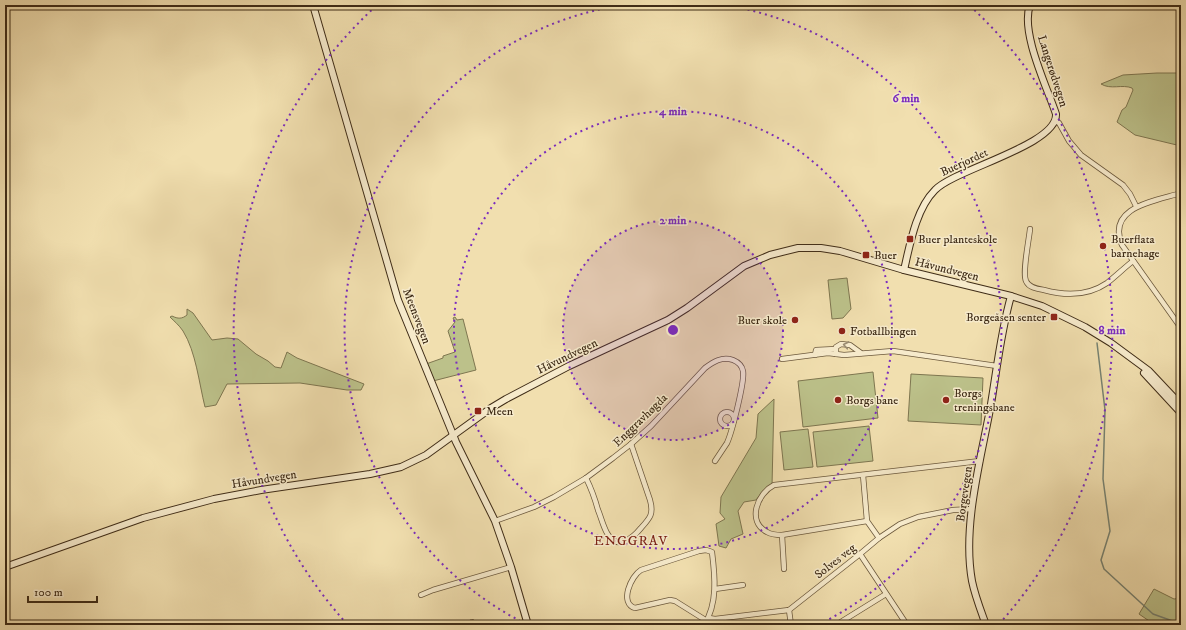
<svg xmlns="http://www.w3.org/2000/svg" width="1186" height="630" font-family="'IM FELL DW Pica',serif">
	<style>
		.green { fill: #bcc18a; stroke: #7e7650 }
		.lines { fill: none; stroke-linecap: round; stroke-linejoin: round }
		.stream { stroke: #768272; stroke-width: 1.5 }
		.street-casing { stroke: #6c593d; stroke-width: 6 }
		.secondary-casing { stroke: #3f2c17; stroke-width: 8 }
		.street { stroke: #f6eacb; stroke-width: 4.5 }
		.secondary { stroke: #f6eacb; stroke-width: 6 }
		.oneway { stroke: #9a8b71 }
		.ring { fill: none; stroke: #7b2cbf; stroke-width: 2; stroke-dasharray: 2 4 }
		.poi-dot { fill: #8f2418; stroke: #f6eacb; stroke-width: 1.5 }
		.labels { text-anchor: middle; stroke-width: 3; stroke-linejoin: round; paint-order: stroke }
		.street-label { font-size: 12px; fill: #3f2c17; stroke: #f6eacb }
		.poi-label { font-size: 12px; fill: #3f2c17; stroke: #f6eacb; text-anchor: start }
		.quarter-label { font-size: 14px; letter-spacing: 1px; fill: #7a1f14; stroke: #f6eacb }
		.centre { fill: #7b2cbf; stroke: #f6eacb; stroke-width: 2 }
		.ring-label { font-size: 12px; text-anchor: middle; font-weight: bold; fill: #7b2cbf; stroke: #f6eacb; stroke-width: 3; stroke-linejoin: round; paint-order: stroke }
	</style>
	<rect width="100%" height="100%" fill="#f1dfaf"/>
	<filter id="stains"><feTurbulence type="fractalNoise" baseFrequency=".005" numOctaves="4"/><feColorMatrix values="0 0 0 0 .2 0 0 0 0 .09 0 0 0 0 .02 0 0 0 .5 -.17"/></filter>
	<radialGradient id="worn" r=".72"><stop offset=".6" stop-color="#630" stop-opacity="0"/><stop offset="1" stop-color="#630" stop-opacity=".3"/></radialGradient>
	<g class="green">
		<path d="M1157 73H1181V146L1135 135 1117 122 1122 110 1126 107 1133 90 1132 88C1122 84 1111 90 1101 84L1123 75Z"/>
		<polygon points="847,278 851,309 843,318 832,319 828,280"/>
		<path d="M187 309 193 313 212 340 227 338 238 339 256 354 268 361 275 367 281 368 287 352 297 358 364 384 361 390H347L300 383 227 384 216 405 205 407C199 383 196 352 183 331 179 325 174 321 170 317L172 316C178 319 182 319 187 315Z"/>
		<polygon points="455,317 457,320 463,319 476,370 433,381 426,364 443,358 443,356 455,352 448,331 455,322 453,318"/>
		<polygon points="873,372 878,418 803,427 798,381"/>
		<polygon points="911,374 983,378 981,425 908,421"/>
		<polygon points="774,399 772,486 763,491 756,500 744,502 738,511 743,534 731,539 726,548 719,546 716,524 725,519 720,513 721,497 756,438 758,414"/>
		<polygon points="869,426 873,461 817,467 813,432"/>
		<polygon points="808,429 813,467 784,470 780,432"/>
		<polygon points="1154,589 1174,599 1181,598 1181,625 1155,625 1139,614"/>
	</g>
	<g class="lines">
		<polyline class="stream" points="1097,343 1105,410 1103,479 1110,531 1101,560 1104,569 1153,614 1181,624"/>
		<g class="street-casing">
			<g id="street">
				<polyline points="1055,121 1059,123 1069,141 1081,155 1123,185 1130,194 1136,206"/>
				<path d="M1181 193C1155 201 1106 207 1122 245L1181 328"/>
				<path d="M1030 229C1029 240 1022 273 1026 281 1029 288 1038 289 1044 290 1066 296 1088 296 1107 283 1116 276 1124 268 1133 261"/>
				<polyline points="836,354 836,347 841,344 850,345 861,353"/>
				<polyline points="815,355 816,350 836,349"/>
				<polyline points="782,359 828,353 844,355 893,351 997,366"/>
				<circle cx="727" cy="419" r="7"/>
				<polyline points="863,475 867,521 879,538"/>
				<path d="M586 478C591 488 595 499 598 510 601 517 603 526 607 533 617 551 632 539 641 528 650 518 654 514 650 500L631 444"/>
				<path d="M495 521 534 507 554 497 586 478 613 458 631 444 651 426 705 368C713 362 722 356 733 360 738 362 742 366 743 371 745 381 732 432 727 443 723 449 719 455 715 461"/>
				<path d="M867 521 782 535C777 535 772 535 767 532 746 521 758 493 774 485L980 461"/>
				<polyline points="782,535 784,569"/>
				<polyline points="860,554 907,625"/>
				<polyline points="715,589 743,585"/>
				<polyline points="421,595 433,590 511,567"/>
				<polyline points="789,610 791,625"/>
				<polyline points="709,618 715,619 789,610 860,554 879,538 900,524 918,517 953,510 972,509"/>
				<polyline points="472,622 473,625"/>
				<path d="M704 625C718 604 715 576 712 552L706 550 699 551 641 570C631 576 619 603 635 608L670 600 675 601 707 621"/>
				<polyline points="836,625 886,594"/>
				<polyline points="1082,625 1084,625"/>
			</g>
		</g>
		<g class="secondary-casing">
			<g id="secondary">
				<polyline points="313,5 398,300 456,442 495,521 511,567 528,625"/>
				<path d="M904 270C910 244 916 209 935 190 955 169 1058 145 1056 114 1047 87 1020 32 1030 5"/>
				<polyline points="1144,373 1181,413"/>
				<polyline points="5,567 143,518 214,499 261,490 370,474 401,467 426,455 491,408 506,399 569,366 668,320 687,308 744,266 770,255 798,248 821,248 840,251 904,270 1011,296 1042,306 1085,327 1111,343 1149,371 1181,405"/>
				<path d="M986 625C981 611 975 596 972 581 962 526 981 459 991 404 997 368 1001 331 1011 296"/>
			</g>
		</g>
		<use href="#street" class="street"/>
		<use href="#secondary" class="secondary"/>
	</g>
	<defs><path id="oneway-chevron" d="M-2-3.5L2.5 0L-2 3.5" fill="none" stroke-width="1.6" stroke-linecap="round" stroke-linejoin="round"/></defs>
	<use class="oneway" href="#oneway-chevron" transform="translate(846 345) rotate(-169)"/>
	<circle cx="673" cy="330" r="110" fill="#7b2cbf" fill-opacity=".12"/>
	<g class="ring">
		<circle cx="673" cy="330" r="110"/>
		<circle cx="673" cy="330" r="219"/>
		<path d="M526 624A329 329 0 0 1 622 5M724 5A329 329 0 0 1 820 624"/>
		<path d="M347 624A439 439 0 0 1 376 6M970 6A439 439 0 0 1 999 624"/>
	</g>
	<g class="poi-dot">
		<rect x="906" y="235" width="8" height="8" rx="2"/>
		<circle cx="1103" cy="246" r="4"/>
		<rect x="862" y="251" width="8" height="8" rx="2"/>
		<rect x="1050" y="313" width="8" height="8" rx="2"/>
		<circle cx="795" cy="320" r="4"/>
		<circle cx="842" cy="331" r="4"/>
		<circle cx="838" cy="400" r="4"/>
		<circle cx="946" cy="400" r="4"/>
		<rect x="474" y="407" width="8" height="8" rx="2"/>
	</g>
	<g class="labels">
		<g class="street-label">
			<text transform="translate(1053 71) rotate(72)" y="4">Langerødvegen</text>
			<text transform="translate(964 162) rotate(-25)" y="4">Buerjordet</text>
			<text transform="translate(947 269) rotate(14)" y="4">Håvundvegen</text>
			<text transform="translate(417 316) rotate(69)" y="4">Meensvegen</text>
			<text transform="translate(567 356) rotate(-26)" y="4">Håvundvegen</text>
			<text transform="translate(640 420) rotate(-44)" y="4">Enggravhøgda</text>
			<text transform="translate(264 479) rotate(-9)" y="4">Håvundvegen</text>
			<text transform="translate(964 494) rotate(-82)" y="4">Borgevegen</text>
			<text transform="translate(835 561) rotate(-38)" y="4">Solves veg</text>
		</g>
		<g class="poi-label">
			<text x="918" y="243">Buer planteskole</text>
			<text x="1111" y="243">Buerflata<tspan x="1111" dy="14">barnehage</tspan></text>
			<text x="874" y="259">Buer</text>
			<text x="1046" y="321" text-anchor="end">Borgeåsen senter</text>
			<text x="787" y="324" text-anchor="end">Buer skole</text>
			<text x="850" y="335">Fotballbingen</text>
			<text x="954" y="397">Borgs<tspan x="954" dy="14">treningsbane</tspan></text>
			<text x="846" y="404">Borgs bane</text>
			<text x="486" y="415">Meen</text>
		</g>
		<g class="quarter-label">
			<text x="631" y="545">ENGGRAV</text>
		</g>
	</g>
	<circle cx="673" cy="330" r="6" class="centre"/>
	<g class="ring-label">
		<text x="906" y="102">6 min</text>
		<text x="673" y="115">4 min</text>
		<text x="673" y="224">2 min</text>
		<text x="1112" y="334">8 min</text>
	</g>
	<rect width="1186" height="630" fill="none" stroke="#f1dfaf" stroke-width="20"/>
	<rect x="6" y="6" width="1174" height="618" fill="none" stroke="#3f2c17" stroke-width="2"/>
	<rect x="10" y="10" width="1166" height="610" fill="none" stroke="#3f2c17"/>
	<path d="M28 596v6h69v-6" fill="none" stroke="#3f2c17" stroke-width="2"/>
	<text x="34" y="596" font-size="12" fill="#3f2c17" stroke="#f6eacb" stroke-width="3" paint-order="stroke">100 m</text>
	<rect width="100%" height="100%" filter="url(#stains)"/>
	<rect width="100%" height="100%" fill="url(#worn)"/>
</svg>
